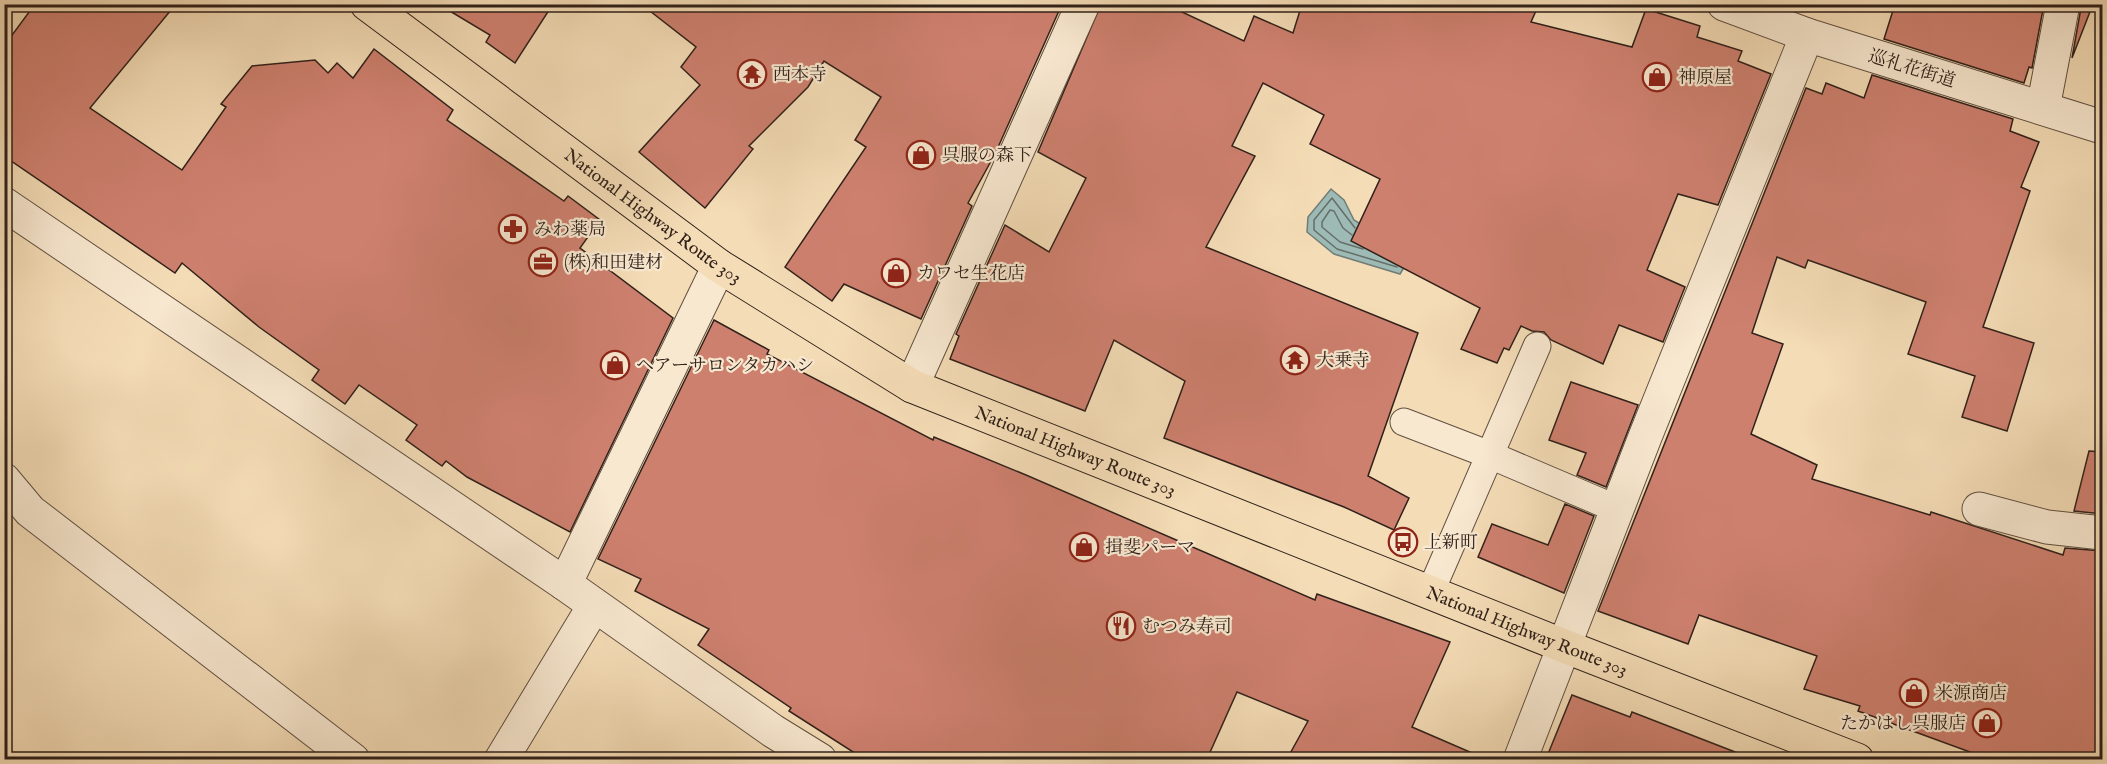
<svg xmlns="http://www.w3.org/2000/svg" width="2107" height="764" font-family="'IM FELL English','Noto Serif JP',serif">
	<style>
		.water { fill: #9dbab5; stroke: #717d77; stroke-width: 1.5 }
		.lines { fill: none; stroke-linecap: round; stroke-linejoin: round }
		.shore { stroke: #666e68; stroke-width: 1.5 }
		.building { fill: #ce806f; stroke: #30211a; stroke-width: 1.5 }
		.service-casing { stroke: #615041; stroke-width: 29 }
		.minor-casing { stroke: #615041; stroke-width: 35 }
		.trunk-casing { stroke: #30211a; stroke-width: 35 }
		.service { stroke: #f8e8d0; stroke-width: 27 }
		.minor { stroke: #f8e8d0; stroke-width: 33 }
		.trunk { stroke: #f4dcb6; stroke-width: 33 }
		.labels { text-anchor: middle; stroke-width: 4.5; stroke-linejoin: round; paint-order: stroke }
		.street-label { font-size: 18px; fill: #30211a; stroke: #f8e8d0 }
		.poi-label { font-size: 18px; fill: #30211a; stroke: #f8e8d0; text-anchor: start }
	</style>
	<rect width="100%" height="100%" fill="#f4dcb6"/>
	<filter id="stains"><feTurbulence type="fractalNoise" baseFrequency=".00333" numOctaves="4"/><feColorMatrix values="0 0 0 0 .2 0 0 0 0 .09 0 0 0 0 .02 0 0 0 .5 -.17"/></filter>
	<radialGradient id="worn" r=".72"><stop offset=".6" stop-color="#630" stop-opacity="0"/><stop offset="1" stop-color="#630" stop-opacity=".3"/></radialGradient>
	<polygon class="water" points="1331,189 1344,200 1354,220 1411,256 1400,274 1334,254 1307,232 1308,217"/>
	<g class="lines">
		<g class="shore">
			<polyline points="1355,228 1332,198 1314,220 1314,230 1337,249 1397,267"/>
			<polyline points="1352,235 1343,228 1334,211 1330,210 1322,222 1322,227 1340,242 1363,249"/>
		</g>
	</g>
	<g class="building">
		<polygon points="35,4 176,4 90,108 182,170 226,107 221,104 252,66 315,60 328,73 337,63 353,78 374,49 453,110 447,120 564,201 568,196 600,220 580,248 673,318 570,532 467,477 446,461 442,466 406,440 417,425 359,385 345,404 312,380 319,370 259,327 182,263 175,273 4,156 4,46"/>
		<polygon points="438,4 553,4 515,63 486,42 490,35"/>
		<polygon points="641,4 1062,4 995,154 968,203 972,206 921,319 844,284 832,301 785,267 866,147 855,140 881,97 824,61 808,87 749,146 753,149 705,208 639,152 700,85 681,67 696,47"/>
		<polygon points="1101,4 1165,4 1244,41 1254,16 1293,33 1302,4 1539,4 1531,22 1632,47 1646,9 1700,26 1697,37 1742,51 1738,61 1771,74 1718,205 1678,194 1647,270 1685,287 1663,342 1619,325 1603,364 1551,340 1544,332 1532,331 1521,326 1509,350 1504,348 1497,363 1461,349 1480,308 1351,241 1380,179 1310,144 1324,115 1263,83 1232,146 1255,156 1206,247 1418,333 1368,476 1409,498 1394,530 1344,507 1164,438 1185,381 1114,340 1085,411 950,359 959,336 956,334 1005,225 1049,252 1086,178 1038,152"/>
		<polygon points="1895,4 2044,4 2032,68 2029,67 2024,83 1884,39"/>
		<polygon points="2081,4 2093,4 2072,58 2081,8"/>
		<polygon points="1872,75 2013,119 2010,131 2039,142 2021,187 2030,191 1983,327 2034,343 2007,431 1962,417 1975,376 1908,354 1926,302 1808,260 1805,268 1777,257 1752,333 1783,344 1751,434 1817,465 1812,479 1930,515 1931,512 2063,555 2065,548 2103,551 2103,759 1989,759 1858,711 1860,706 1804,689 1817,656 1699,615 1688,644 1598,611 1806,88 1822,94 1826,83 1864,98"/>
		<polygon points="714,320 769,350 767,354 933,440 934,437 1026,475 1315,600 1317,594 1450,642 1412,727 1486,759 1287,759 1308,721 1237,692 1207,759 864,759 789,711 791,708 698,645 709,629 635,591 641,579 598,559"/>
		<polygon points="1571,382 1638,405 1606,487 1577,475 1586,453 1549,440"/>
		<polygon points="2089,451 2103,452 2103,514 2074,511"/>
		<polygon points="1565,504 1594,516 1564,593 1478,557 1492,524 1548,545"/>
		<polygon points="1572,695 1630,717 1632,712 1748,757 1747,759 1546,759"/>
	</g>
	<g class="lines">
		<g class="service-casing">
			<g id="service">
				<polyline points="1404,422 1490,455 1617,509"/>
				<polyline points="1430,593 1537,346"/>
			</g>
		</g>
		<g class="minor-casing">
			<g id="minor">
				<polyline points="1724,4 1807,35 2102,127"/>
				<polyline points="2043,108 2063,4"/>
				<polyline points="4,204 565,584 773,731 820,760"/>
				<polyline points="912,386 1083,4"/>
				<polyline points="4,480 30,511 353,760"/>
				<polyline points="1979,509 2047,527 2102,533"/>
				<polyline points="565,584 719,266"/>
				<polyline points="501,760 594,606"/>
				<polyline points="1520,760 1645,437 1807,35"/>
			</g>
		</g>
		<g class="trunk-casing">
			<g id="trunk">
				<path id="s1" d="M367 4 719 266 912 386 1564 646 1857 760"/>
			</g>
		</g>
		<use href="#service" class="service"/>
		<use href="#minor" class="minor"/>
		<use href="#trunk" class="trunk"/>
	</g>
	<defs>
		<g id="temple-ring" transform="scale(1.5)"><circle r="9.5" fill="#f8e8d0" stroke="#8f2418" stroke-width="1.5"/><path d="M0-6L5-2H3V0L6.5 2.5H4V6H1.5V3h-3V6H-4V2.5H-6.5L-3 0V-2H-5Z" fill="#8f2418"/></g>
		<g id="shop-ring" transform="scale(1.5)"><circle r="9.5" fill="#f8e8d0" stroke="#8f2418" stroke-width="1.5"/><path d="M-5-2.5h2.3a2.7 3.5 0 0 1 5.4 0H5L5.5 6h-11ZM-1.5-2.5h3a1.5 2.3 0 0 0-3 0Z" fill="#8f2418"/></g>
		<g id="pharmacy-ring" transform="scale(1.5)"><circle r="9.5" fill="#f8e8d0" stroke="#8f2418" stroke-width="1.5"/><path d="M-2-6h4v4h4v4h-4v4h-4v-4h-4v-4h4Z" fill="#8f2418"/></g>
		<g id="office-ring" transform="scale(1.5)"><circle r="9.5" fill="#f8e8d0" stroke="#8f2418" stroke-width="1.5"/><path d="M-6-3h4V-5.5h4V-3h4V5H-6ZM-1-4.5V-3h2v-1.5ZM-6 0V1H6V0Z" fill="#8f2418"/></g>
		<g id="bus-ring" transform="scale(1.5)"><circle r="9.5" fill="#f8e8d0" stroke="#8f2418" stroke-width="1.5"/><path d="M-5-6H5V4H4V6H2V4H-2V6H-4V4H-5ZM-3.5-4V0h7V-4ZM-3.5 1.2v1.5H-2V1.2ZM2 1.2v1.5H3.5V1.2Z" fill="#8f2418"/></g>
		<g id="restaurant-ring" transform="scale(1.5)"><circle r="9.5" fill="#f8e8d0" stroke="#8f2418" stroke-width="1.5"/><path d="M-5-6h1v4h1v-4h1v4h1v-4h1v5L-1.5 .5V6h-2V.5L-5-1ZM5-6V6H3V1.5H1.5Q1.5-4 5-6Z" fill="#8f2418"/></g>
	</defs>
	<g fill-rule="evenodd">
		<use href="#temple-ring" x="752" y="74"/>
		<use href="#shop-ring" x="1657" y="77"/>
		<use href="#shop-ring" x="921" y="155"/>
		<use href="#pharmacy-ring" x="513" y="229"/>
		<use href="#office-ring" x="543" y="262"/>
		<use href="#shop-ring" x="896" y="273"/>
		<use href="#temple-ring" x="1295" y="360"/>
		<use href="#shop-ring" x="615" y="365"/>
		<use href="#bus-ring" x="1403" y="542"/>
		<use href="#shop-ring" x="1084" y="547"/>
		<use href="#restaurant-ring" x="1121" y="626"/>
		<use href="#shop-ring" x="1914" y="693"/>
		<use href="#shop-ring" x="1987" y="723"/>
	</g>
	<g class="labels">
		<g class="street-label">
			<text transform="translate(1912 68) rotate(17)" y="6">巡礼花街道</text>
			<text dy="6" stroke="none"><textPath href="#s1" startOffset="356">National Highway Route 303</textPath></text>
			<text dy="6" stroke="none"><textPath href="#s1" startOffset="842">National Highway Route 303</textPath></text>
			<text dy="6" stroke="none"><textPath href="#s1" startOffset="1328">National Highway Route 303</textPath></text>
		</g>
		<g class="poi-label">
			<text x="773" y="80">西本寺</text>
			<text x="1678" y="83">神原屋</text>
			<text x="942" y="161">呉服の森下</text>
			<text x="534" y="235">みわ薬局</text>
			<text x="564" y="268">(株)和田建材</text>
			<text x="917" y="279">カワセ生花店</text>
			<text x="1316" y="366">大乗寺</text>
			<text x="636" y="371">ヘアーサロンタカハシ</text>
			<text x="1424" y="548">上新町</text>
			<text x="1105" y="553">揖斐パーマ</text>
			<text x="1142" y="632">むつみ寿司</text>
			<text x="1935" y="699">米源商店</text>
			<text x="1966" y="729" text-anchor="end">たかはし呉服店</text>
		</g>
	</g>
	<rect width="2107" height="764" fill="none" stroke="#f4dcb6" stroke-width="24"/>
	<rect x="6" y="6" width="2095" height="752" fill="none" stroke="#30211a" stroke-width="3"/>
	<rect x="12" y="12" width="2083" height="740" fill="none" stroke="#30211a" stroke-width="1.5"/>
	<rect width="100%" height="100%" filter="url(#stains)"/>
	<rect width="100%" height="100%" fill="url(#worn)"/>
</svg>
